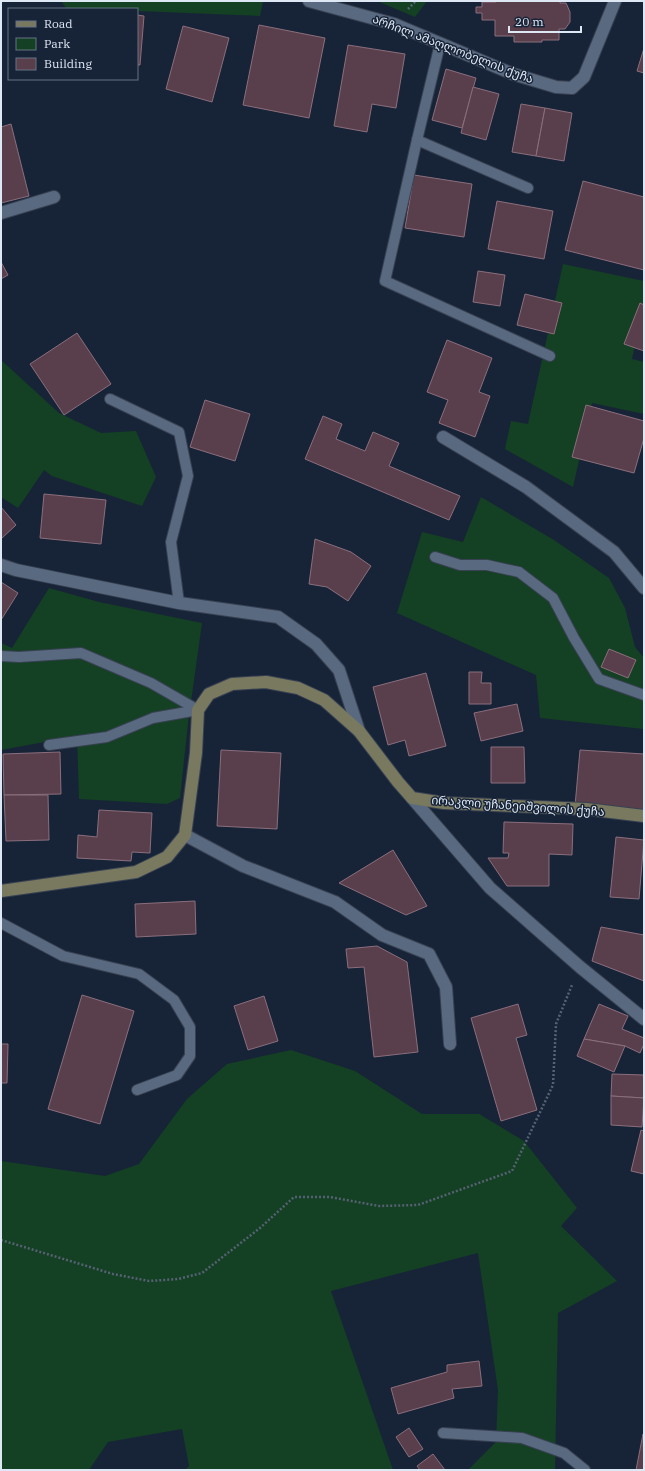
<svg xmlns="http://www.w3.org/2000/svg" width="645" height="1471" font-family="'IBM Plex Serif','Noto Sans Georgian',serif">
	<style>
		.green { fill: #144023 }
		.building { fill: #593f4c; stroke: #8b6e7c }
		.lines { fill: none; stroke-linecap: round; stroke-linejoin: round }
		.lane-casing { stroke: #384152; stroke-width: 12 }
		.street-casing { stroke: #384152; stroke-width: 14 }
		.secondary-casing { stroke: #384152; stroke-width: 14 }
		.path { stroke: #566274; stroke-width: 2.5; stroke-dasharray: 2 2; stroke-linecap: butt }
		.lane { stroke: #596980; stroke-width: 10 }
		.street { stroke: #596980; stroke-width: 12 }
		.secondary { stroke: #78795f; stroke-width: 12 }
		.labels { text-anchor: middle; stroke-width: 3; stroke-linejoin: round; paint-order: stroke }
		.street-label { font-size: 12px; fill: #dee7f4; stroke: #172438 }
	</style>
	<rect width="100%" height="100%" fill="#172438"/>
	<g class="green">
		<polygon points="61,1 263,1 260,16 137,11 137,9 66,8"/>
		<polygon points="377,1 427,1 415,17"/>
		<polygon points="563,264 644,281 644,305 632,359 644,362 644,414 592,403 573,487 505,449 511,421 528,424"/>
		<polygon points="1,360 59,413 101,433 136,431 156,477 142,506 52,476 44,470 18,508 1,497"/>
		<polygon points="481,497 554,540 609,578 625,608 635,647 644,658 644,729 540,718 536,675 397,613 422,532 463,542"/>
		<polygon points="49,588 99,602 202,623 188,723 180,798 167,804 79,799 77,736 1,750 1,643 12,648"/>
		<polygon points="291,1050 355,1071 422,1114 479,1114 524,1141 577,1208 561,1226 617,1281 558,1313 555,1470 468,1470 496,1442 498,1390 478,1253 331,1291 393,1470 185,1470 189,1466 182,1429 108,1442 89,1470 1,1470 1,1161 105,1176 139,1164 187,1099 227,1064"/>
	</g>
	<g class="building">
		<polygon points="496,1 560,1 560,3 566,3 570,12 570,22 565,29 559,29 559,40 542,40 542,42 514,42 514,36 495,36 495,20 482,20 482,13 476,13 476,7 482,7 482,2 496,2"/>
		<polygon points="137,15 144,16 140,65 137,65"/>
		<polygon points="259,25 325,38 309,118 243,105"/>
		<polygon points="183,26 229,38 212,102 166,89"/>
		<polygon points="348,45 405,54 396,108 372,104 367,132 334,126"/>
		<polygon points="644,48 644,73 637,71"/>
		<polygon points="446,69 476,78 462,128 432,120"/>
		<polygon points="473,87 499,94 486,140 461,133"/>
		<polygon points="521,104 545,108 536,156 512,152"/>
		<polygon points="545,108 572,113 564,161 536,156"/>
		<polygon points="11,124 29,196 1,203 1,127"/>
		<polygon points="414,175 472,184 464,237 405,228"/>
		<polygon points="583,181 644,197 644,270 565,250"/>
		<polygon points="497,201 553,211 544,259 488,249"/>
		<polygon points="1,262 8,275 1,279"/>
		<polygon points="478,271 505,275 500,306 473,302"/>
		<polygon points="525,294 562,303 554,334 517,325"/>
		<polygon points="640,303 644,305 644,351 624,344"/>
		<polygon points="77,333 111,384 64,415 30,364"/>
		<polygon points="447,340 492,358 479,392 490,396 475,437 439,423 448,400 427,392"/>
		<polygon points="205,400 250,414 235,461 190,447"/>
		<polygon points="586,405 644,421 644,438 634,473 572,457"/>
		<polygon points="323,416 342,424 336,439 365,451 373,432 399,443 389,466 460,496 449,520 305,459"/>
		<polygon points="44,494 106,500 101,544 40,538"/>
		<polygon points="1,507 16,525 1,539"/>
		<polygon points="315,539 351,552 371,566 348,601 327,587 309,584"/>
		<polygon points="1,582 18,593 1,620"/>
		<polygon points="609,649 636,660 628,678 601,667"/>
		<polygon points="469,672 482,672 481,683 491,683 491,704 469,704"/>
		<polygon points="426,673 446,746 409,756 405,740 388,745 373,687"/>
		<polygon points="517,704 523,731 481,741 474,713"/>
		<polygon points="491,747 524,747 525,783 491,783"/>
		<polygon points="221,750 281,753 277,829 217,826"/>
		<polygon points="580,750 644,754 644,811 575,806"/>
		<polygon points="60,752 61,794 4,795 3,754"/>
		<polygon points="4,795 48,795 49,840 6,841"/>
		<polygon points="99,810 152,813 150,853 132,852 131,861 77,858 78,835 97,837"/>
		<polygon points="504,822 573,824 572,855 549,854 549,886 507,886 488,858 508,858 509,853 503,853"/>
		<polygon points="616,837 644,840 639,899 610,897"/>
		<polygon points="393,850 427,906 406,915 339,883"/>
		<polygon points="195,901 196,934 136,937 135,904"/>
		<polygon points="601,927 644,935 644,981 592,961"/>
		<polygon points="377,946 407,962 418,1052 374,1057 364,967 348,968 346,949"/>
		<polygon points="82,995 134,1011 100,1124 48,1109"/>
		<polygon points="264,996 278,1041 248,1050 234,1006"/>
		<polygon points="518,1004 527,1035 516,1038 537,1110 501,1121 471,1018"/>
		<polygon points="599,1004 628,1016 622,1029 644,1038 644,1044 640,1053 625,1046 584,1039"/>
		<polygon points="584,1039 625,1046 614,1072 577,1056"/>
		<polygon points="1,1044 8,1044 7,1083 1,1083"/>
		<polygon points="612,1074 644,1075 644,1098 611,1096"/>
		<polygon points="611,1096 644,1098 642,1127 611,1125"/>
		<polygon points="641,1130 644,1131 644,1174 631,1171"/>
		<polygon points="479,1361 482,1386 452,1389 454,1398 398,1414 391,1388 447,1372 447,1365"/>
		<polygon points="409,1428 423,1449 409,1457 396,1437"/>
		<polygon points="643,1434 644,1470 636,1470"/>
		<polygon points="433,1454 445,1470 420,1470 417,1466"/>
	</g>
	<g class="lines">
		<g class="lane-casing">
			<g id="lane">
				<polyline points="440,44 417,140 385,281 550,356"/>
				<polyline points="417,140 528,188"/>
				<polyline points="110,399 179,432 188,476 171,542 179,603"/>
				<polyline points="435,557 460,565 487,565 519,572 553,598 574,638 599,679 644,695"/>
				<polyline points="1,656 19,657 81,653 151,683 198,710"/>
				<polyline points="49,745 107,737 153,718 198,710"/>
				<polyline points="1,923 63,956 139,974 174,1000 190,1027 190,1056 177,1075 137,1090"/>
				<polyline points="443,1433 522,1438 564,1453 585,1470"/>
			</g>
		</g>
		<g class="street-casing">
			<g id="street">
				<polyline points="309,1 394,24 513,74 556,87 572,88 584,77 615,1"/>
				<polyline points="1,213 54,197"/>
				<polyline points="443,437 526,487 614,552 644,588"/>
				<polyline points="1,565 16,570 179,603 278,617 316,644 339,670 359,731"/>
				<polyline points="412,798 490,888 580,967 644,1019"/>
				<polyline points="185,835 243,866 335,902 382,935 429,954 446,987 450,1044"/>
			</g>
		</g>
		<g class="secondary-casing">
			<polyline id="secondary" points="1,891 136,872 167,857 185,835 196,753 198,710 209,694 232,684 266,682 298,688 324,700 359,731 398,782 412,798 444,803 586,809 644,816"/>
		</g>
		<g class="path">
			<polyline points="408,9 416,1"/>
			<polyline points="1,1240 113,1274 149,1281 178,1279 202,1273 260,1228 294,1197 330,1197 379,1206 418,1205 512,1171 553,1085 556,1024 572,985"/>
		</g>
		<use href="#lane" class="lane"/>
		<use href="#street" class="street"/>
		<use href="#secondary" class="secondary"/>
	</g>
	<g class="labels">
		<g class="street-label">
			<text transform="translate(453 49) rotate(21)" y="4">არჩილ ამაღლობელის ქუჩა</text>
			<text transform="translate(518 806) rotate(4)" y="4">ირაკლი უჩანეიშვილის ქუჩა</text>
		</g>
	</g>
	<rect width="645" height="1471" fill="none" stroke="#dee7f4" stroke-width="4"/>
	<rect x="8" y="8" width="130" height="72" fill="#172438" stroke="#677283"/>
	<rect x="16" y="21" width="20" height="6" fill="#78795f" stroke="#677283"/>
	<text x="44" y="28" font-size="12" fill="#dee7f4">Road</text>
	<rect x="16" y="38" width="20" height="12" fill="#144023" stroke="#677283"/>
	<text x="44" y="48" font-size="12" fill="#dee7f4">Park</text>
	<rect x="16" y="58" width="20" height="12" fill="#593f4c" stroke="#677283"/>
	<text x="44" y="68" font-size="12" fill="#dee7f4">Building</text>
	<path d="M509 26v6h72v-6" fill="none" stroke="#dee7f4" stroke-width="2"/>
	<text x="515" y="26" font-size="12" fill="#dee7f4" stroke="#172438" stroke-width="3" paint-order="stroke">20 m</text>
</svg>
